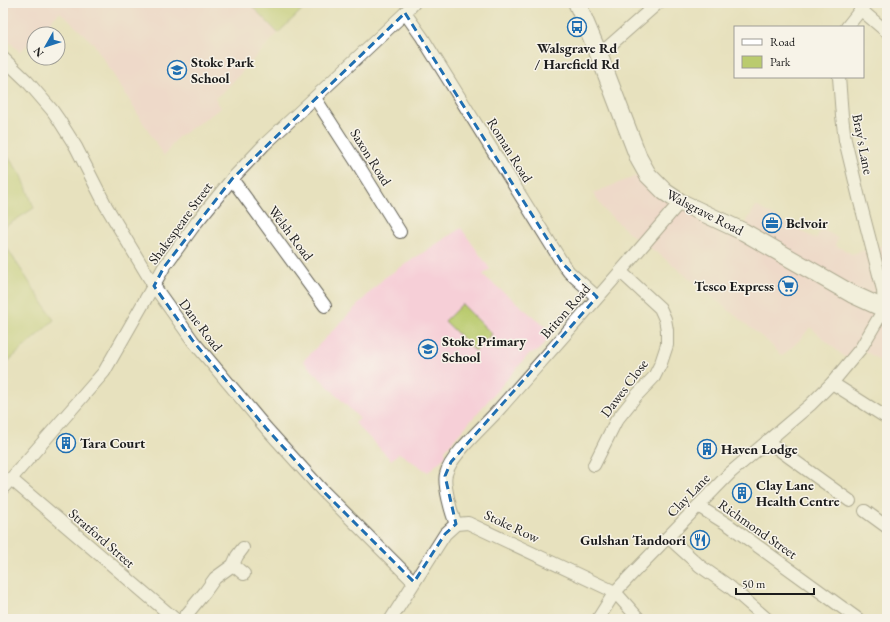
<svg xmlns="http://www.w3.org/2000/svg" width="890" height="622" font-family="'EB Garamond',serif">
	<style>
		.built { fill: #f6cfd7 }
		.green { fill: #bacb6e; stroke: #6b7445 }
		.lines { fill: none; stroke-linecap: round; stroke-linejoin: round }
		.minor-casing { stroke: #636155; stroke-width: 14 }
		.highway-casing { stroke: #636155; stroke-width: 19 }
		.minor { stroke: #fff; stroke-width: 12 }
		.highway { stroke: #fff; stroke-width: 17 }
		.marked { fill: none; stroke: #1f6fb2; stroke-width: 3; stroke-dasharray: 8 5; stroke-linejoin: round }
		.labels { text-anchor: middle; stroke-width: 3; stroke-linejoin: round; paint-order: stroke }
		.poi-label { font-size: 14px; font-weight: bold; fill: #1c1c1c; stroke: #f7f3e8; text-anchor: start }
		.street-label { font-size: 14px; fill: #1c1c1c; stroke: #f7f3e8 }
	</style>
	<rect width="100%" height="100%" fill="#f7f3e8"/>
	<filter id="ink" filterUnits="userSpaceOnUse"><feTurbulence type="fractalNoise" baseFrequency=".025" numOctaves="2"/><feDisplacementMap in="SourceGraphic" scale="8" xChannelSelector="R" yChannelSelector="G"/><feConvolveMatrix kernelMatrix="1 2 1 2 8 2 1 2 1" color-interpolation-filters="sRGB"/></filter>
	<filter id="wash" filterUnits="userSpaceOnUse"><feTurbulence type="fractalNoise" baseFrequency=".012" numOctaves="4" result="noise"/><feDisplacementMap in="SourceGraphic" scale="16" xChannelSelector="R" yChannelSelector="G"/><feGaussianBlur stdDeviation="0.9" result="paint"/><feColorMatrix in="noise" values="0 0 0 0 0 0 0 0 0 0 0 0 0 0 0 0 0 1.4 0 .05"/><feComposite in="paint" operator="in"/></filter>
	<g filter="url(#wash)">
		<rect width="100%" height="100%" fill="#e7e1be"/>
		<g class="built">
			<polygon points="3,3 249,3 278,33 227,88 215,98 221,108 177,138 164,156 94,44 60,12 38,34 34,34 34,38 20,52 3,36"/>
			<polygon points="646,172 744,231 748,219 756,206 816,239 822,229 838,238 835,245 852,254 887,244 887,365 863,350 849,361 810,327 801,339 782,356 768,342 659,254 636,239 604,210 593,193"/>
			<polygon points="461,228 490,269 483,275 553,333 537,352 530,353 445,450 446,456 428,472 399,453 391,460 355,423 360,419 303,361 384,278"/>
		</g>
		<g class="green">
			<polygon points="249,3 309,3 278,33"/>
			<polygon points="3,150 22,176 34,208 3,228"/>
			<polygon points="3,242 54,320 3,366"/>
			<polygon points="462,304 492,334 475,351 445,321"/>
		</g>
	</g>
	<g filter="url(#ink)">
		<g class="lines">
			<g class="minor-casing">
				<g id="minor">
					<polyline points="860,9 887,32"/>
					<polyline points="405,13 422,37 563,264 569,272 597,297"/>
					<polyline points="847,27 866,3"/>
					<polyline points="599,55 658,3"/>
					<polyline points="3,58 27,81 52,110 59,120 76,147 106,206 154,286 193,341 266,428 322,490 414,582"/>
					<polyline points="315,98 357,163 400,232"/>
					<polyline points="232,179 325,306"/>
					<polyline points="832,383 887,418"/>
					<polyline points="767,441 850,501"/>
					<polyline points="594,465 616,421 636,396 654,377 661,363 667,345 667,330 665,319 660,308 621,272"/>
					<polyline points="11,479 175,619"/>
					<polyline points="3,488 104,372 164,267 196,223 232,179 264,145 405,13 414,3"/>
					<polyline points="698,506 730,526 858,619"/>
					<polyline points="865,511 887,527"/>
					<path d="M456 524C452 515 443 484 446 474 451 454 487 424 501 407 561 339 622 271 680 202"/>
					<polyline points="668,537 700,566 730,587 767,619"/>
					<polyline points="233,565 244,574"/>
					<polyline points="183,619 205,592 215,578 233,565 237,556 243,548"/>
					<polyline points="391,619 445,534 456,524 468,523 615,592 639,619"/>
					<polyline points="598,619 615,592 631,575 730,473 810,405 832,383 861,348 884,309 883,290 860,202 845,140 842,116 839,77"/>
				</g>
			</g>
			<g class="highway-casing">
				<polyline id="highway" points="577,3 599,55 639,159 648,175 665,192 680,202 744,232 852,294 887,310"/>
			</g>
			<use href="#minor" class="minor"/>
			<use href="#highway" class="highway"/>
		</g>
	</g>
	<path d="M0 0H890V622H0ZM405 13 563 264 597 297 451 462 445 476 456 524 445 534 414 582 322 490 266 428 193 341 154 286 164 267 232 179Z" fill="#e7e1be" fill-opacity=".55" fill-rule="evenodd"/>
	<path class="marked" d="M405 13 563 264 597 297 451 462 445 476 456 524 445 534 414 582 322 490 266 428 193 341 154 286 164 267 232 179Z"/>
	<defs>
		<g id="bus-ring" transform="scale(1)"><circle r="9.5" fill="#f7f3e8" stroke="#1f6fb2" stroke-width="1.5"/><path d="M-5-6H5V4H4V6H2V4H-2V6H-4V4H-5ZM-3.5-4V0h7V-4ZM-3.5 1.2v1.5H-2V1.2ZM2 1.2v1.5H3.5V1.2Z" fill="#1f6fb2"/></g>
		<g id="school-ring" transform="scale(1)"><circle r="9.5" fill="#f7f3e8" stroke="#1f6fb2" stroke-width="1.5"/><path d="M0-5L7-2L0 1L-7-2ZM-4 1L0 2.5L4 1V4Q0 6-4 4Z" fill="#1f6fb2"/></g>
		<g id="office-ring" transform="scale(1)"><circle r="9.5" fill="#f7f3e8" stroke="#1f6fb2" stroke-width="1.5"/><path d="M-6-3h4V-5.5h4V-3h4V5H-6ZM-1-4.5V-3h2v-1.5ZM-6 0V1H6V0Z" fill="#1f6fb2"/></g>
		<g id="supermarket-ring" transform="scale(1)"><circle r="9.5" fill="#f7f3e8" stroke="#1f6fb2" stroke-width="1.5"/><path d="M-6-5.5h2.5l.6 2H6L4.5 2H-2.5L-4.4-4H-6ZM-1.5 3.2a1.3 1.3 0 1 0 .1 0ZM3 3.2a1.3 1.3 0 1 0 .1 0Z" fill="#1f6fb2"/></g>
		<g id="building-ring" transform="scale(1)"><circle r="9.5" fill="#f7f3e8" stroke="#1f6fb2" stroke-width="1.5"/><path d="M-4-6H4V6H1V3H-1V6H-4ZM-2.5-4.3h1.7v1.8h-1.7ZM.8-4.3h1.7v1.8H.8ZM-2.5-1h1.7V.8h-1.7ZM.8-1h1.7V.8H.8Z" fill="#1f6fb2"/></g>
		<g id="restaurant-ring" transform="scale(1)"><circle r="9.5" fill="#f7f3e8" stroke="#1f6fb2" stroke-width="1.5"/><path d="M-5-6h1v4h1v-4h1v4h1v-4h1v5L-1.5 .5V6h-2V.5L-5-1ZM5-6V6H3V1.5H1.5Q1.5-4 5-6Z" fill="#1f6fb2"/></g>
	</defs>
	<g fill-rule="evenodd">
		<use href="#bus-ring" x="577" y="27"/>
		<use href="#school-ring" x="177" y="70"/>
		<use href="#office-ring" x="772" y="223"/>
		<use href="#supermarket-ring" x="788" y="286"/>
		<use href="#school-ring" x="428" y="349"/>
		<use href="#building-ring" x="66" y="443"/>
		<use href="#building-ring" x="707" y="449"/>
		<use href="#building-ring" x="742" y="493"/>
		<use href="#restaurant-ring" x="700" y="540"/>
	</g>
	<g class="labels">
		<g class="poi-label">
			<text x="577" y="53" text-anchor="middle">Walsgrave Rd<tspan x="577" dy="16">/ Harefield Rd</tspan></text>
			<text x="191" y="67">Stoke Park<tspan x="191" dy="16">School</tspan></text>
			<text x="786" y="228">Belvoir</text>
			<text x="774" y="291" text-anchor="end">Tesco Express</text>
			<text x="442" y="346">Stoke Primary<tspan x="442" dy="16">School</tspan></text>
			<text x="80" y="448">Tara Court</text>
			<text x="721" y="454">Haven Lodge</text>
			<text x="756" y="490">Clay Lane<tspan x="756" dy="16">Health Centre</tspan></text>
			<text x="686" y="545" text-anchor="end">Gulshan Tandoori</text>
		</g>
		<g class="street-label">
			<text transform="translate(863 144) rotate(79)" y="5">Bray's Lane</text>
			<text transform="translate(510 150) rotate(58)" y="5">Roman Road</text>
			<text transform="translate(371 157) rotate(58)" y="5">Saxon Road</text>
			<text transform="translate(705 212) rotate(27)" y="5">Walsgrave Road</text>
			<text transform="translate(180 223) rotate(-54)" y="5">Shakespeare Street</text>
			<text transform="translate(291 233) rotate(53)" y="5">Welsh Road</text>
			<text transform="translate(565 311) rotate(-49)" y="5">Briton Road</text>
			<text transform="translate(201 325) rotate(53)" y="5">Dane Road</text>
			<text transform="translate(624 388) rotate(-53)" y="5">Dawes Close</text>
			<text transform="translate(688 495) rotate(-46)" y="5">Clay Lane</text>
			<text transform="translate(512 526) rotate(25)" y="5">Stoke Row</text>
			<text transform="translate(758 529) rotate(35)" y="5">Richmond Street</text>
			<text transform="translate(102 538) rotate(41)" y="5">Stratford Street</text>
		</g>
	</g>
	<rect width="890" height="622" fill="none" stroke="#f7f3e8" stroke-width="16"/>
	<rect x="734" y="26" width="130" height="52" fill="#f7f3e8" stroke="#9f9d96"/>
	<rect x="742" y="39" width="20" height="6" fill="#ffffff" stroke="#9f9d96"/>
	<text x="770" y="46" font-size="12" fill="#1c1c1c">Road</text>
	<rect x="742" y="56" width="20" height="12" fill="#bacb6e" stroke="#9f9d96"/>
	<text x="770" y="66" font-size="12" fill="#1c1c1c">Park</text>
	<g transform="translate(46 46) rotate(231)"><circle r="19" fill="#f7f3e8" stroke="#9f9d96"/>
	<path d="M0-3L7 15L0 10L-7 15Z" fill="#1f6fb2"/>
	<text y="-6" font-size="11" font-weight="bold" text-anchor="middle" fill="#1c1c1c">N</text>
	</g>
	<path d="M736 588v6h78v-6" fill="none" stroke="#1c1c1c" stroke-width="2"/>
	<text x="742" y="588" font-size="12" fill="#1c1c1c" stroke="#f7f3e8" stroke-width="3" paint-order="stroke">50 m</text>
</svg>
